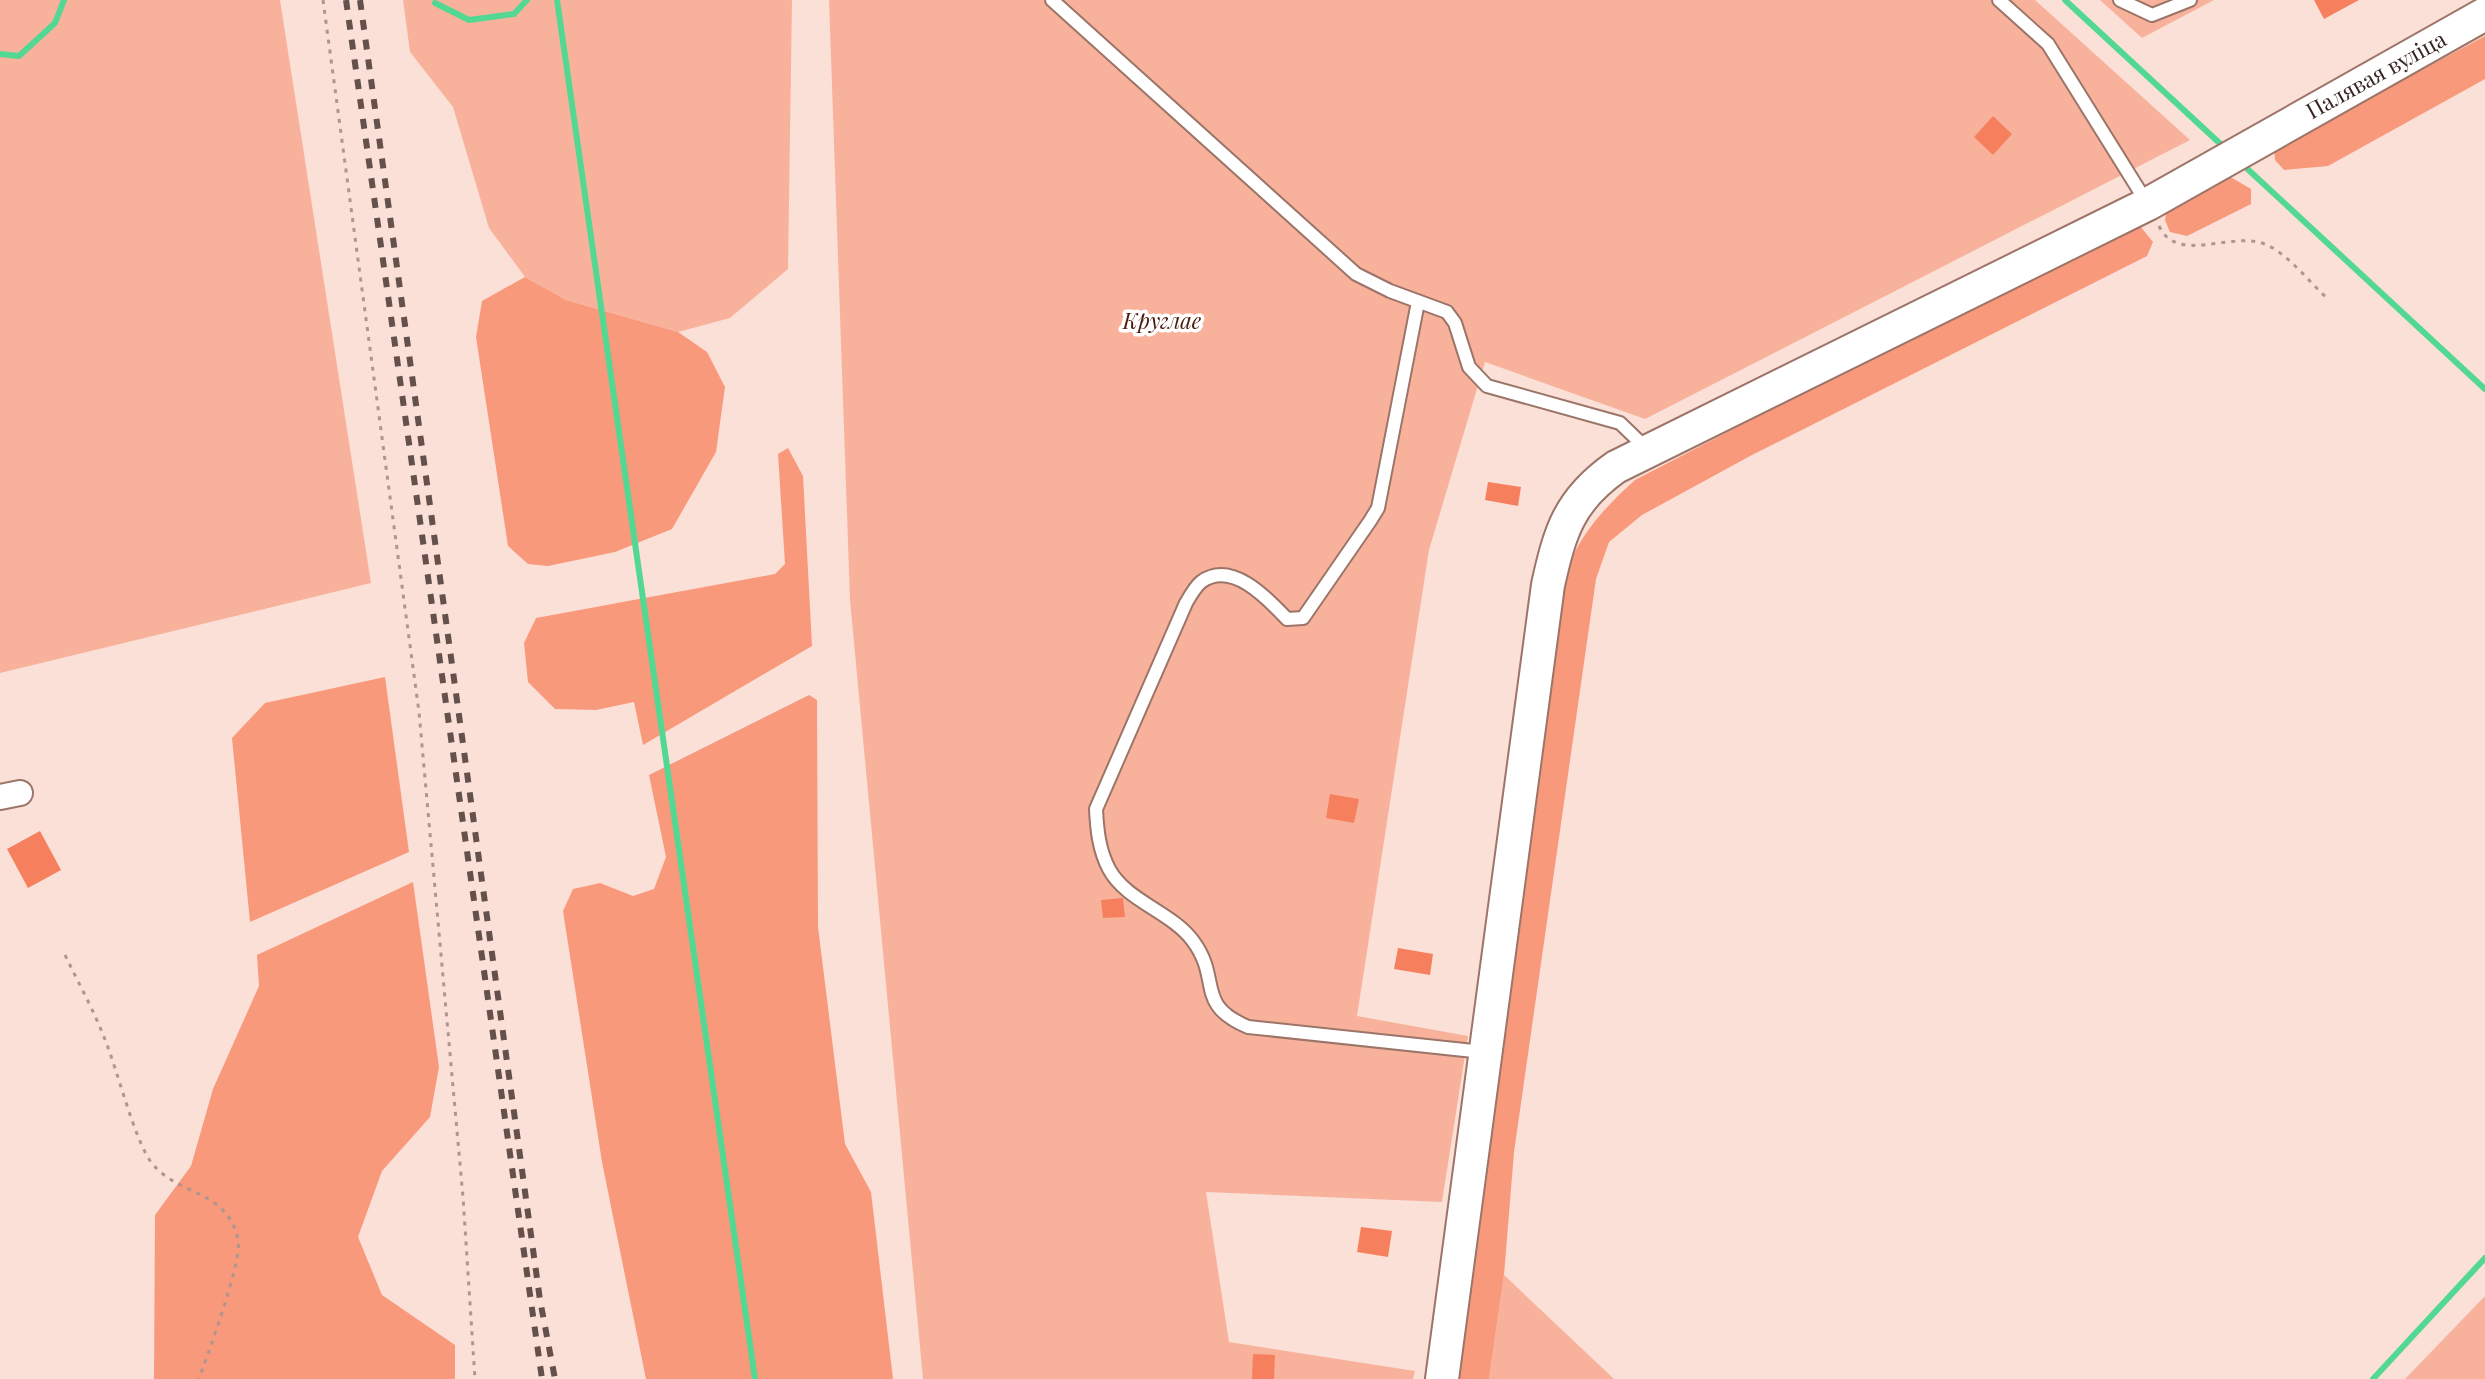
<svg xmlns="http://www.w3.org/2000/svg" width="2485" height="1379" font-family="'Playfair Display',serif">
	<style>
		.green { fill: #f8b29c }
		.forest { fill: #f8997c }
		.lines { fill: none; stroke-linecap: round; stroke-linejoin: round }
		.stream { stroke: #53d894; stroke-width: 6 }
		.building { fill: #f6805d }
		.lane-casing { stroke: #9c7468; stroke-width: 16 }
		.street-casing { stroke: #9c7468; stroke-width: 28 }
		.secondary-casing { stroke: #9c7468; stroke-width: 36 }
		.path { stroke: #ad968f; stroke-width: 3; stroke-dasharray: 4 6; stroke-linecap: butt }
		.lane { stroke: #fff; stroke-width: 12 }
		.street { stroke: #fff; stroke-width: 24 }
		.secondary { stroke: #fff; stroke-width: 32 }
		.rail { stroke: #65514b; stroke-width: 6; stroke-dasharray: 10 10; stroke-linecap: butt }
		.labels { text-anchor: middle; stroke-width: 7; stroke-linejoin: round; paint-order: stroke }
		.street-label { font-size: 22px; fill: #362520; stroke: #fff }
		.park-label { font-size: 22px; font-style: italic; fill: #491c0e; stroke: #fff }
	</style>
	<rect width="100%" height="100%" fill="#fbe0d7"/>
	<g class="green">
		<polygon points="0,0 280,0 371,583 0,673"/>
		<polygon points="403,0 792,0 788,269 730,318 678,332 566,300 525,277 489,228 453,107 410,52"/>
		<polygon points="829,0 2035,0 2190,140 1645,419 1485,362 1429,550 1357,1016 1468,1036 1442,1202 1206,1192 1229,1342 1415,1371 1413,1379 923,1379 850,600"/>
		<polygon points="2100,0 2214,0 2142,38"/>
		<polygon points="1504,1275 1614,1379 1489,1379"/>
		<polygon points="2485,1296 2485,1379 2405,1379"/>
	</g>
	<g class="forest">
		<polygon points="2485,36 2485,79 2328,166 2284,170 2275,160 2274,149"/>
		<polygon points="2227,175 2251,189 2251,204 2187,236 2170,232 2165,220 2167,208"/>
		<path d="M2140 226 2153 242 2147 256 1752 455 1642 515 1609 542 1596 579 1514 1152 1504 1275 1489 1379H1455L1558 591C1575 542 1596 515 1635 480L2123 227Z"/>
		<polygon points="525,277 566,300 678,332 707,352 725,387 716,452 672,529 615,552 548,566 528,564 508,546 476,337 482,301"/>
		<polygon points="788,448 803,476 812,646 643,745 634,702 596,710 555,709 528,682 524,643 536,618 775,574 785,564 778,454"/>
		<polygon points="385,677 409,852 250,922 232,738 265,703"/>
		<polygon points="809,695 817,700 818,927 845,1144 871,1192 893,1379 646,1379 602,1162 563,911 573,889 600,883 633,896 654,889 666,857 649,775"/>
		<polygon points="413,882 439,1067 430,1117 382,1171 358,1237 382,1295 455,1345 455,1379 154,1379 155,1215 191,1166 213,1089 259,986 257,955"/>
	</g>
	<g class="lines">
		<g class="stream">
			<polyline points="557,0 755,1379"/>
			<polyline points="2065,0 2227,150"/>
			<polyline points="435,3 469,20 514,14 527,0"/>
			<polyline points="0,54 19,56 55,23 64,0"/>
			<polyline points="2241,163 2485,389"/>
			<polyline points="2373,1379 2485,1258"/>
		</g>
	</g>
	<g class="building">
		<polygon points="2314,0 2359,0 2324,19"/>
		<polygon points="1993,116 2012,134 1993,155 1974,137"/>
		<polygon points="1488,482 1521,487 1518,506 1485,500"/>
		<polygon points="1330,794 1359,799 1354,823 1326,818"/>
		<polygon points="40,831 61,870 28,888 7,849"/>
		<polygon points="1123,898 1125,917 1103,918 1101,900"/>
		<polygon points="1398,948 1433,954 1430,975 1394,969"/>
		<polygon points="1361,1227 1392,1231 1388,1257 1357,1252"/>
		<polygon points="1253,1354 1275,1355 1274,1379 1252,1379"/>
	</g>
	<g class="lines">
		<g class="lane-casing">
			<g id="lane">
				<polyline points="1052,0 1356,274 1390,291 1447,312 1455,323 1469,367 1487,386 1620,423 1647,449"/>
				<polyline points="1999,0 2048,44 2147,203"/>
				<polyline points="2120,0 2152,15 2190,0"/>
				<path d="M1418 302 1378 508 1370 521 1303 618 1287 619C1269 600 1232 559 1201 582 1195 587 1190 596 1186 603L1096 809C1097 830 1099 850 1109 869 1126 901 1172 912 1193 941 1222 980 1194 1004 1248 1027L1483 1052"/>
			</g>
		</g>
		<g class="street-casing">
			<polyline id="street" points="0,797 20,793"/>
		</g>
		<g class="secondary-casing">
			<path id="secondary" d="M1442 1379 1548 585C1560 531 1569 500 1616 467L2148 204 2485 14"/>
		</g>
		<g class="path">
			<polyline points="323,0 419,712 463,1197 475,1379"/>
			<path d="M2159 226C2178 266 2233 229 2267 245 2289 255 2310 283 2328 299"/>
			<path d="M65 955C78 982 93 1009 104 1037 117 1068 134 1139 151 1162 178 1197 226 1188 238 1239 243 1260 208 1353 199 1379"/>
		</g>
		<use href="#lane" class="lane"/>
		<use href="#street" class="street"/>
		<use href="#secondary" class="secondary"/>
		<g class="rail">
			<polyline points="346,0 542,1379"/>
			<polyline points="360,0 540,1300 555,1379"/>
		</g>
	</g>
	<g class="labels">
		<g class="street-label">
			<text transform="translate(2376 75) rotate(-29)" y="8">Палявая вуліца</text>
		</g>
		<g class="park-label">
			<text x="1162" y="329">Круглае</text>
		</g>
	</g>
</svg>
